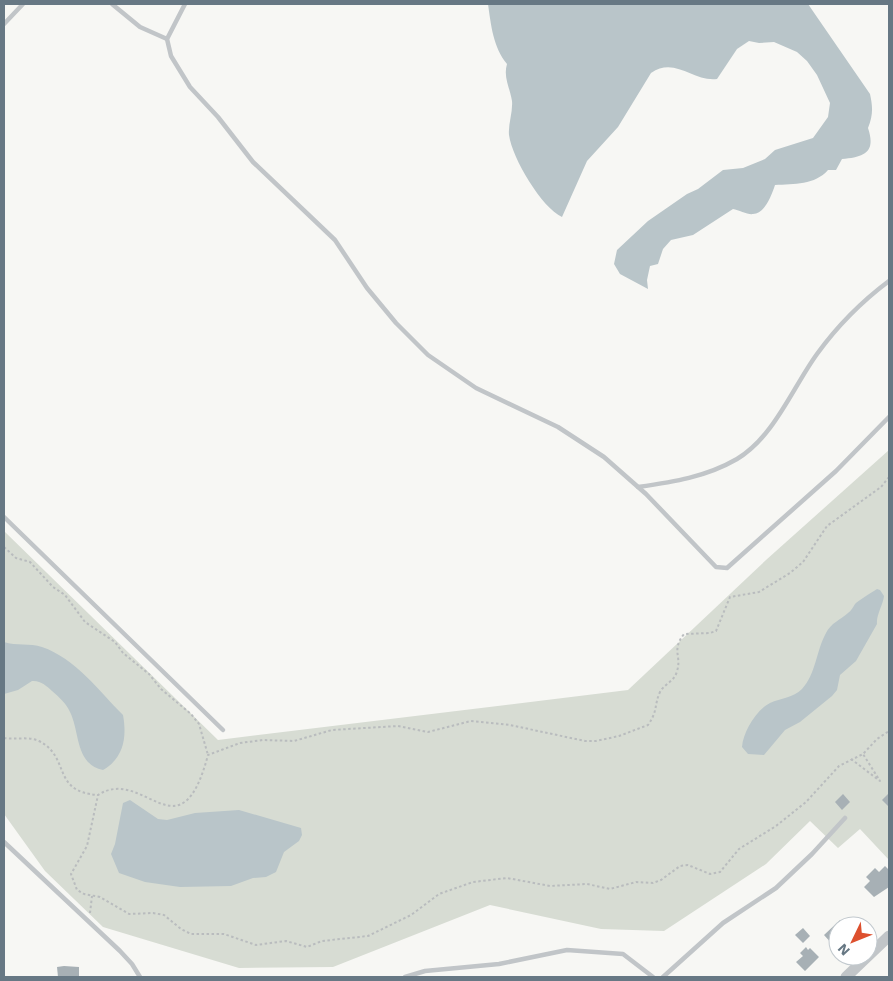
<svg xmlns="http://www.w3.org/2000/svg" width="893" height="981" font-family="'Work Sans',sans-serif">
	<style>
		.green { fill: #d7dcd3 }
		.water { fill: #b9c5c9 }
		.building { fill: #a7b0b5 }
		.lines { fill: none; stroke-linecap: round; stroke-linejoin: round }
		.path { stroke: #b9bcbe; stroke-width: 2; stroke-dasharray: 2.5 2.5; stroke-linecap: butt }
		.service { stroke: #c1c5c8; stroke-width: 4.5 }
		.tertiary { stroke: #c1c5c8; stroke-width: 11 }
	</style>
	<rect width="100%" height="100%" fill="#f7f7f4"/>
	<polygon class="green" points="889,450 889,860 860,829 838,848 810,821 766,864 664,931 601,929 490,905 333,967 239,968 103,927 45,871 4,814 4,531 218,740 628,690 766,560"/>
	<g class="water">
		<path d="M488 4H808L870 94C873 108 873 115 868 128 876 152 865 157 842 159L836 170H828C815 185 794 184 775 185 772 194 765 214 753 214 748 215 739 210 733 209L693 235 671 240 663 249 658 264 650 266 647 280 648 289 620 274 614 264 617 250 648 221 687 194 698 189 723 170 743 168 765 159 775 150 813 138 828 117 830 103 817 75 807 61 797 52 774 42 759 43 749 41 737 49 717 79C693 82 675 56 651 73L618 127 587 161 562 217C542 208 512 158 509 135 508 124 513 112 512 101 510 88 503 77 507 64 493 47 491 25 488 4Z"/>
		<path d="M877 589 880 590 884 596C883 605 876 615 877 624L856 661 840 675 837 690 832 696 800 722 785 730 764 755 748 754 742 747C743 732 756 710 770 703 781 698 793 698 802 689 816 674 816 651 826 633 831 623 840 620 848 613 851 611 853 607 855 604 858 601 872 592 877 589Z"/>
		<path d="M4 642C16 646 30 643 42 647 75 658 100 692 123 715 127 737 124 758 103 770 75 764 80 732 70 712 66 703 59 697 52 691 47 686 40 680 32 681L18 690 4 694Z"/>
		<polygon points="130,800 158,819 167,820 195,813 239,810 301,828 302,835 299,841 284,852 276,872 266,877 253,878 231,886 180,887 145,882 119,873 111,854 115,844 123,803"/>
	</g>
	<g class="building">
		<polygon points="889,793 889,807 882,800"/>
		<polygon points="843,794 850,802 842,810 835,802"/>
		<polygon points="885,866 889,870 889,887 874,897 864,887 870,881 866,877 875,868 879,872"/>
		<polygon points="840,920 846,926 838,926 838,940 833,945 824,935"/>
		<polygon points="803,928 810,936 803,943 795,935"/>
		<polygon points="806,947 808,950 810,948 819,957 805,971 796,962 803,956 800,953"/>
		<polygon points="64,966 79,967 79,977 58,977 57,967"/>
	</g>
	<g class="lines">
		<g class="path">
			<path d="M889 477 881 487 827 526 803 562 790 573 759 592 730 597 716 631 710 633 684 634C671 651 682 656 677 671 675 681 664 684 660 692 654 705 658 711 648 725L619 736 596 741H585L510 725 471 721 428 732 398 726 332 730 294 741 263 740 240 743 208 755C180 860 144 765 98 795L87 846 71 874 77 890 84 894 100 897 129 914 153 913 164 915 181 929 191 934H224L256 945 286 941 307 947 322 941 368 936 411 915 439 894 473 882 507 878 550 886 587 884 610 889 636 882 653 883 661 880 680 866 688 865 710 874 720 872 739 849 776 826 806 802 839 766 863 754 877 739 889 731"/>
			<polyline points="4,547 16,558 30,562 53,587 65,595 85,622 115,642 123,653 149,674 161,689 191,714 199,724 208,755"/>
			<path d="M4 738C15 740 28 736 39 741 71 757 51 792 98 795"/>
			<polyline points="851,759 880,781 863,754"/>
			<polyline points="90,913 92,896"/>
		</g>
		<g class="service">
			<polyline points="112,4 140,27 167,39"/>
			<polyline points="185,4 167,39 171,56 190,87 218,117 253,162 335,240 367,288 396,323 428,355 476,388 558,427 604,457 646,494 716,567 727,568 836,471 889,417"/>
			<polyline points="4,24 23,4"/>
			<path d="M638 487C673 482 706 477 737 459 774 437 793 387 817 354 838 325 861 302 889 281"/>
			<polyline points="4,517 223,730"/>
			<polyline points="4,842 120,951 132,964 140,977"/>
			<polyline points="405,977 425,971 499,964 567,950 623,954 653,977"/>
			<polyline points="663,977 723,923 776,888 812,854 845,818"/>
		</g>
		<polyline class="tertiary" points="846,977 889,936"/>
	</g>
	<rect width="893" height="981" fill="none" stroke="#677884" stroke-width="10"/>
	<g transform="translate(853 941) rotate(227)"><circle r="24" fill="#ffffff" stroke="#c2c9ce"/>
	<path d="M0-4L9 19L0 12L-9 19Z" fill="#dd502e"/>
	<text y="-8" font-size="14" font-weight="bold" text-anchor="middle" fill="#677884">N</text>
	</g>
</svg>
